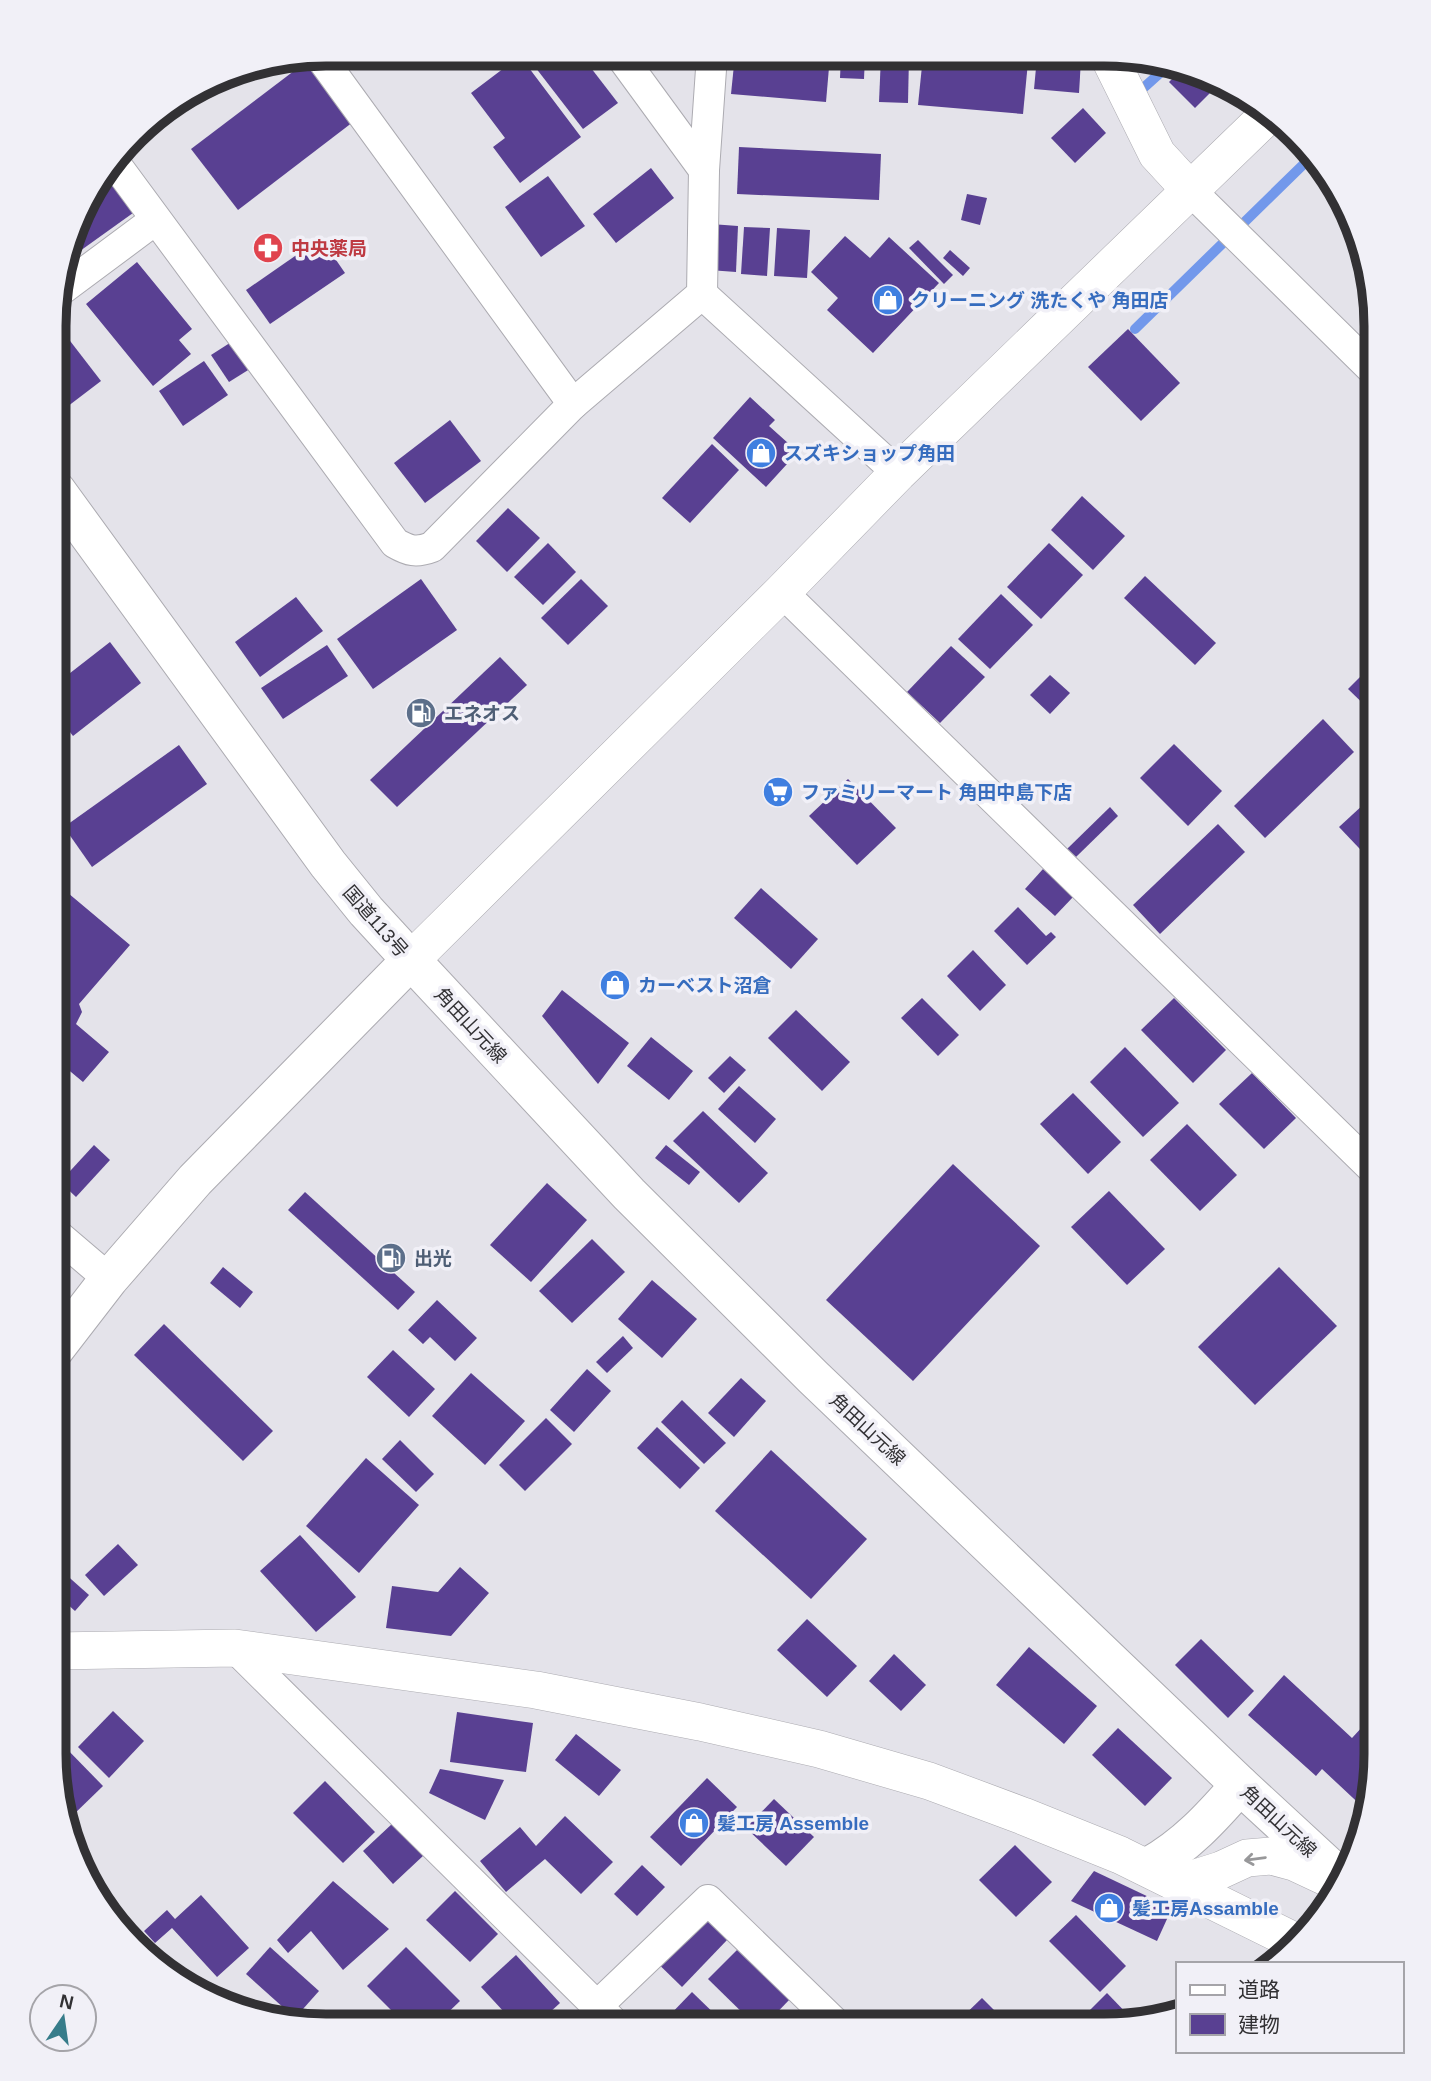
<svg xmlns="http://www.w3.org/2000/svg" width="1431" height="2081" font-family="Arial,'Noto Sans JP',sans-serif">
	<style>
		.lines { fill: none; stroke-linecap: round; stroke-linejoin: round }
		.stream { stroke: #7298eb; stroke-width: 10 }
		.building { fill: #594092 }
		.minor-casing { stroke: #acabb1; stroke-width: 32 }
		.tertiary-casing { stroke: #acabb1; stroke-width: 38 }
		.primary-casing { stroke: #acabb1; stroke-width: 40 }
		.trunk-casing { stroke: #acabb1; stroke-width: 40 }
		.minor { stroke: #fff; stroke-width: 30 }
		.tertiary { stroke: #fff; stroke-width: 37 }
		.primary { stroke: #fff; stroke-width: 38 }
		.trunk { stroke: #fff; stroke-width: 38 }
		.oneway { stroke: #98989a }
		.labels { text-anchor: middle; stroke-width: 7; stroke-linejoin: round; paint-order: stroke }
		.health-label { font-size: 19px; font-weight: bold; fill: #be3a42; stroke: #f1f0f7; text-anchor: start }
		.shop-label { font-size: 19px; font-weight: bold; fill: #366cbe; stroke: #f1f0f7; text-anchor: start }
		.service-label { font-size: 19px; font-weight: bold; fill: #4e5e75; stroke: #f1f0f7; text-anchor: start }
		.street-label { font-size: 19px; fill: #323134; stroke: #f1f0f7 }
		.rim { fill: none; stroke: #323134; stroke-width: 9 }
	</style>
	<rect width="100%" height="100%" fill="#e4e3ea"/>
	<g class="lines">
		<g class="stream">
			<polyline points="1140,91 1170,64"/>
			<polyline points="1135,329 1310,158"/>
		</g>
	</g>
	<g class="building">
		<polygon points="542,55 581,55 618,103 583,129 532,63"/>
		<polygon points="735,55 830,56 826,102 731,94"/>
		<polygon points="520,56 581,137 520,183 493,147 505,138 471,93"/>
		<polygon points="841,56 865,56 864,79 840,78"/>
		<polygon points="881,56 909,56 908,103 879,102"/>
		<polygon points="923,56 958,56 1028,62 1023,114 918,105"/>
		<polygon points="1037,57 1081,60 1079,93 1034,89"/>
		<polygon points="307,61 353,122 238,210 191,149"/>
		<polygon points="1183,68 1209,75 1221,82 1195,108 1169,82"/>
		<polygon points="1083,108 1106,133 1075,163 1051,138"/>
		<polygon points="739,147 881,154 879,200 737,194"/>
		<polygon points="651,168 674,198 616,243 593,214"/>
		<polygon points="104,174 133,213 66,261 90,191"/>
		<polygon points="548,176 585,226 541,257 505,207"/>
		<polygon points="967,194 987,198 980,225 961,220"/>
		<polygon points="711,224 738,226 736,272 709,270"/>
		<polygon points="744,227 770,228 767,276 741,274"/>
		<polygon points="777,228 810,230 807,278 774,276"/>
		<polygon points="845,236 870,258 889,237 939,283 873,353 827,310 838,298 811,272"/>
		<polygon points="321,238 345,273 270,324 246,290"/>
		<polygon points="918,240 953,275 944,284 909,248"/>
		<polygon points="950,250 970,268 963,276 943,258"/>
		<polygon points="137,262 192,329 179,340 191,354 153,386 86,304"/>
		<polygon points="57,324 101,381 59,413 56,409"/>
		<polygon points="1128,329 1180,383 1141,421 1088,367"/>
		<polygon points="236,339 253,367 229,382 211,355"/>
		<polygon points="204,361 228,395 183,426 159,391"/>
		<polygon points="750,397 775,420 769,426 798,452 766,487 713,438"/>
		<polygon points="450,420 481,461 425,503 394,463"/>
		<polygon points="712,444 739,470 690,523 662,498"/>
		<polygon points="1082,496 1125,536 1093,570 1051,530"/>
		<polygon points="508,508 540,538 507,572 476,541"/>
		<polygon points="548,543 576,572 543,605 514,577"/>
		<polygon points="1049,543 1083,575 1041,619 1007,587"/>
		<polygon points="1145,576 1216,643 1195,665 1124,598"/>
		<polygon points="421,579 457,630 373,689 337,639"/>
		<polygon points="581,579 608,606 568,645 541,618"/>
		<polygon points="1001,594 1033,625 990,669 958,639"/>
		<polygon points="296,597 323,631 260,677 235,642"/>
		<polygon points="110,642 141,683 73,736 56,714 56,684"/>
		<polygon points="327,645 348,676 283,719 261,688"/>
		<polygon points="951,646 985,677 940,723 907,692"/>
		<polygon points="500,657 527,685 397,807 370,780"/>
		<polygon points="1377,660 1377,717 1348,689"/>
		<polygon points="1050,675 1070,693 1050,714 1030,695"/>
		<polygon points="1323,719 1354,752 1265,838 1234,806"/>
		<polygon points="1377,734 1377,758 1364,747"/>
		<polygon points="1174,744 1222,791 1188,826 1140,778"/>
		<polygon points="179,745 207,784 92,867 64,827"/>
		<polygon points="848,779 896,828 857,865 809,816"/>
		<polygon points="1377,792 1377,867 1339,827"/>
		<polygon points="1110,807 1118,816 1076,857 1067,849"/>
		<polygon points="1218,824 1245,852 1160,934 1133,905"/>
		<polygon points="1043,869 1074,896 1055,916 1025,889"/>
		<polygon points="761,888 818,939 791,969 734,918"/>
		<polygon points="68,893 130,945 79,1004 82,1012 76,1024 109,1052 83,1082 59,1062 55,1066 56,907"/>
		<polygon points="1018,907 1046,936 1051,932 1056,937 1027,965 994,931"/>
		<polygon points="973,950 1006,985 980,1011 947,976"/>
		<polygon points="562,990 629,1043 598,1084 542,1016"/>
		<polygon points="922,998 959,1035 938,1056 901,1018"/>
		<polygon points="1174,998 1226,1050 1193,1083 1141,1030"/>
		<polygon points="796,1010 850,1062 822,1091 768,1038"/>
		<polygon points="651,1037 693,1071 669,1100 627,1066"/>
		<polygon points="1125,1047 1179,1103 1143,1137 1090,1082"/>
		<polygon points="730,1056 746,1070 724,1093 708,1078"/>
		<polygon points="1252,1073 1296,1118 1264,1149 1219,1104"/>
		<polygon points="739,1086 776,1119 755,1143 718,1109"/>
		<polygon points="1073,1093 1121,1142 1088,1174 1040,1124"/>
		<polygon points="703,1111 768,1173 739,1203 673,1141"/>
		<polygon points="1187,1124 1237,1175 1200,1211 1150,1160"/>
		<polygon points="94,1145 110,1160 76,1197 60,1182"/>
		<polygon points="666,1145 700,1172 689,1185 655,1158"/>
		<polygon points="953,1164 1040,1246 913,1381 826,1300"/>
		<polygon points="547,1183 587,1220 531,1282 490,1245"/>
		<polygon points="1109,1191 1165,1249 1127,1285 1071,1227"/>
		<polygon points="305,1192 415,1292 398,1310 288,1210"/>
		<polygon points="592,1239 625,1272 572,1323 539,1291"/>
		<polygon points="223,1267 253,1292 240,1308 210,1283"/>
		<polygon points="1279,1267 1337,1326 1255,1405 1198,1347"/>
		<polygon points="652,1280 697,1319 662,1358 618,1319"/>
		<polygon points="437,1300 477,1338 455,1361 430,1337 423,1344 408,1330"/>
		<polygon points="164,1324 273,1431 243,1461 134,1355"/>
		<polygon points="623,1336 633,1348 607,1373 596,1362"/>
		<polygon points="393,1350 435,1389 409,1417 367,1377"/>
		<polygon points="587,1369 611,1391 574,1432 550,1410"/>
		<polygon points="471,1373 525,1421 485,1465 432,1416"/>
		<polygon points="741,1378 766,1401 734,1437 708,1413"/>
		<polygon points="682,1400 726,1443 704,1464 661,1422"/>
		<polygon points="546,1418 572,1444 525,1491 499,1465"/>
		<polygon points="657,1427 700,1468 680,1489 637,1448"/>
		<polygon points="400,1440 434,1474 416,1492 382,1459"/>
		<polygon points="771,1450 867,1539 811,1599 715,1511"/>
		<polygon points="366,1458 419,1505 359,1573 306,1526"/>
		<polygon points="300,1535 356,1597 316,1632 260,1571"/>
		<polygon points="118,1544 138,1565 104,1596 85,1575"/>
		<polygon points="460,1567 489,1593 451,1636 386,1628 392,1586 438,1592"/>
		<polygon points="63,1572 89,1595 75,1611 55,1593 55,1582"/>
		<polygon points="807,1619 857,1666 827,1697 777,1650"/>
		<polygon points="1201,1639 1254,1691 1228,1718 1175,1665"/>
		<polygon points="1029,1647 1097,1706 1064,1744 996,1685"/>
		<polygon points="894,1654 926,1685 901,1711 869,1681"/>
		<polygon points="1284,1675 1352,1738 1364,1725 1376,1736 1376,1773 1368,1812 1322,1769 1316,1776 1248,1715"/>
		<polygon points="113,1711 144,1741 109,1778 78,1747"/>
		<polygon points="457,1712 533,1723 526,1772 450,1762"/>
		<polygon points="1118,1728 1172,1778 1145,1806 1092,1755"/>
		<polygon points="576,1734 621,1770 599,1796 555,1760"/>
		<polygon points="62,1744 103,1786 69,1819 54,1755 54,1751"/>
		<polygon points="440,1769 504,1780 485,1820 429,1793"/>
		<polygon points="707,1778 737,1807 681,1866 650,1837"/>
		<polygon points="325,1781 375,1832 343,1863 293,1813"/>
		<polygon points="774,1799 814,1837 786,1866 746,1828"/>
		<polygon points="565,1816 613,1862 581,1894 545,1859 506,1892 480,1861 520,1827 536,1846"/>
		<polygon points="393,1823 424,1855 393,1884 363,1851"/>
		<polygon points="1015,1845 1052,1882 1016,1917 979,1880"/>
		<polygon points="642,1865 665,1887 637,1916 614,1894"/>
		<polygon points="1094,1871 1172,1908 1157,1941 1071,1901"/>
		<polygon points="333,1881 389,1929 343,1970 311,1931 288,1953 277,1940"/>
		<polygon points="455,1891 498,1934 470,1962 426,1920"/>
		<polygon points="201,1895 249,1948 217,1977 172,1928 155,1943 144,1931 167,1910 175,1919"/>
		<polygon points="687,1900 728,1939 682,1987 641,1947"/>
		<polygon points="109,1913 144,1950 142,1952 121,1934"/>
		<polygon points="1076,1915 1126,1966 1100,1992 1049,1941"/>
		<polygon points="270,1947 319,1991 295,2018 246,1974"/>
		<polygon points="406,1947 460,2001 435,2025 406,2025 367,1986"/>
		<polygon points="739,1948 791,1998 764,2026 756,2026 708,1979"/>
		<polygon points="516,1955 560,2003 536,2025 516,2025 481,1987"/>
		<polygon points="692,1992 727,2026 673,2026 666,2019"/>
		<polygon points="1107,1993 1133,2020 1105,2027 1073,2027"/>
		<polygon points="982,1998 1010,2026 953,2026"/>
		<polygon points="900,2014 912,2026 888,2026"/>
	</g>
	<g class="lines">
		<g class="minor-casing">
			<g id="minor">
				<polyline points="319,55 573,404"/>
				<polyline points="620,55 704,170"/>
				<path d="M114 162 395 543C409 551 416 553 432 547L573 404 702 294 704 170 712 55"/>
				<polyline points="1191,191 1377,374"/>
				<polyline points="57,293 155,220"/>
				<polyline points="702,294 898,473"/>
				<polyline points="782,592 1376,1172"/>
				<polyline points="55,1233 109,1279"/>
				<polyline points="235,1648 616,2025"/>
				<polyline points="597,2006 708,1900 835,2023 832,2026"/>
			</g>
		</g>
		<g class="tertiary-casing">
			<g id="tertiary">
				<polyline points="1109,57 1157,154 1191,191"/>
				<polyline points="411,960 782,592 898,473 1271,112"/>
				<polyline points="54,1651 235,1648 536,1690 700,1722 819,1749 929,1781 1023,1816 1120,1855 1298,1943"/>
				<polyline points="1177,1884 1221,1870 1247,1858 1271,1856 1294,1862 1341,1884"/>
			</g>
		</g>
		<g class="primary-casing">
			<g id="primary">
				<polyline points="411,960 629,1194 813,1377 1240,1785 1343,1880"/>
				<path d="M1148 1867C1186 1846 1212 1817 1240 1785"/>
			</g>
		</g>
		<g class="trunk-casing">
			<polyline id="trunk" points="55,1349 109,1279 195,1180 411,960 366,911 328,864 56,490"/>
		</g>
		<use href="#minor" class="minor"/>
		<use href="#tertiary" class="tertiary"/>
		<use href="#primary" class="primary"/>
		<use href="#trunk" class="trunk"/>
	</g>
	<defs><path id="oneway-shaft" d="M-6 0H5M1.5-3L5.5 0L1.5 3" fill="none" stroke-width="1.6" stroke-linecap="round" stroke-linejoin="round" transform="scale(1.75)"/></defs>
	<use class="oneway" href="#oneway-shaft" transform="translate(1255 1859) rotate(172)"/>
	<defs>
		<g id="pharmacy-disc" transform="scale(1.575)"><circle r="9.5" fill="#e0444e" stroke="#f1f0f7"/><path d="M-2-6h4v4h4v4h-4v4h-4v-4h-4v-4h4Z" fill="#fff"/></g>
		<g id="shop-disc" transform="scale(1.575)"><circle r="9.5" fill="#3f7fe0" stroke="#f1f0f7"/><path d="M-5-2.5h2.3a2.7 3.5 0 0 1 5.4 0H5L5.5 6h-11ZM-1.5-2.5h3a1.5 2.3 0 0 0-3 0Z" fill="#fff"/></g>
		<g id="fuel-disc" transform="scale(1.575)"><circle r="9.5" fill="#5c6f8a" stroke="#f1f0f7"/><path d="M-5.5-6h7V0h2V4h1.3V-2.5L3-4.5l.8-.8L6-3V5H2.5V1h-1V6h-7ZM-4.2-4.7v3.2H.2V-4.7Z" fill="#fff"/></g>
		<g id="supermarket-disc" transform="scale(1.575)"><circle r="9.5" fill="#3f7fe0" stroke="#f1f0f7"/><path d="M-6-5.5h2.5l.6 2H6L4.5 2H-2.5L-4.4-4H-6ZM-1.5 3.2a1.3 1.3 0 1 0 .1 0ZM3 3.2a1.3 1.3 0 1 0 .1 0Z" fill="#fff"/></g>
	</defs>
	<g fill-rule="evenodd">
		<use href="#pharmacy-disc" x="268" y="248"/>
		<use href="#shop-disc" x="888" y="300"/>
		<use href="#shop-disc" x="761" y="453"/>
		<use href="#fuel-disc" x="421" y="713"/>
		<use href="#supermarket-disc" x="778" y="792"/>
		<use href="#shop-disc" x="615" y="985"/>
		<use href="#fuel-disc" x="391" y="1258"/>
		<use href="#shop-disc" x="694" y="1823"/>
		<use href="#shop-disc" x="1109" y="1908"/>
	</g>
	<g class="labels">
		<g class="health-label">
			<text x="291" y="255">中央薬局</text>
		</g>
		<g class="shop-label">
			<text x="911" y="307">クリーニング 洗たくや 角田店</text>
			<text x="784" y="460">スズキショップ角田</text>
			<text x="801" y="799">ファミリーマート 角田中島下店</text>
			<text x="638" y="992">カーベスト沼倉</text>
			<text x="717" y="1830">髪工房 Assemble</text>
			<text x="1132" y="1915">髪工房Assamble</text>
		</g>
		<g class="service-label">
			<text x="444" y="720">エネオス</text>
			<text x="414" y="1265">出光</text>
		</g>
		<g class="street-label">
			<text transform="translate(376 921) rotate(49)" y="7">国道113号</text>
			<text transform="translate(471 1025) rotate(47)" y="7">角田山元線</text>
			<text transform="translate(868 1429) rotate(43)" y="7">角田山元線</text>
			<text transform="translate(1279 1821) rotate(43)" y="7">角田山元線</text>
		</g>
	</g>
	<path d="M0 0H1431V2081H0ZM326 66H1104A260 260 0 0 1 1364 326V1754A260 260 0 0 1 1104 2014H326A260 260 0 0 1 66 1754V326A260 260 0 0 1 326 66Z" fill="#f1f0f7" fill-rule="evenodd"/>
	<path class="rim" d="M326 66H1104A260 260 0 0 1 1364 326V1754A260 260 0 0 1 1104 2014H326A260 260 0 0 1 66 1754V326A260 260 0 0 1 326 66Z"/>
	<rect x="1176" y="1962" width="228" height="91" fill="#f1f0f7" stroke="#a5a4a9" stroke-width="2"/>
	<rect x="1190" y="1985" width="35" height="10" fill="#ffffff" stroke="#a5a4a9" stroke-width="2"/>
	<text x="1238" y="1997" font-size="21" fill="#323134">道路</text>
	<rect x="1190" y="2014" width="35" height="21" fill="#594092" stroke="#a5a4a9" stroke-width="2"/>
	<text x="1238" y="2032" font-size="21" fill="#323134">建物</text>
	<g transform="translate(63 2018) rotate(13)"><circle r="33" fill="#f1f0f7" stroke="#a5a4a9" stroke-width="2"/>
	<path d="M0-5L12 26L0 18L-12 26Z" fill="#377c8a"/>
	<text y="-10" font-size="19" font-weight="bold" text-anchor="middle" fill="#323134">N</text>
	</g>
</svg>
